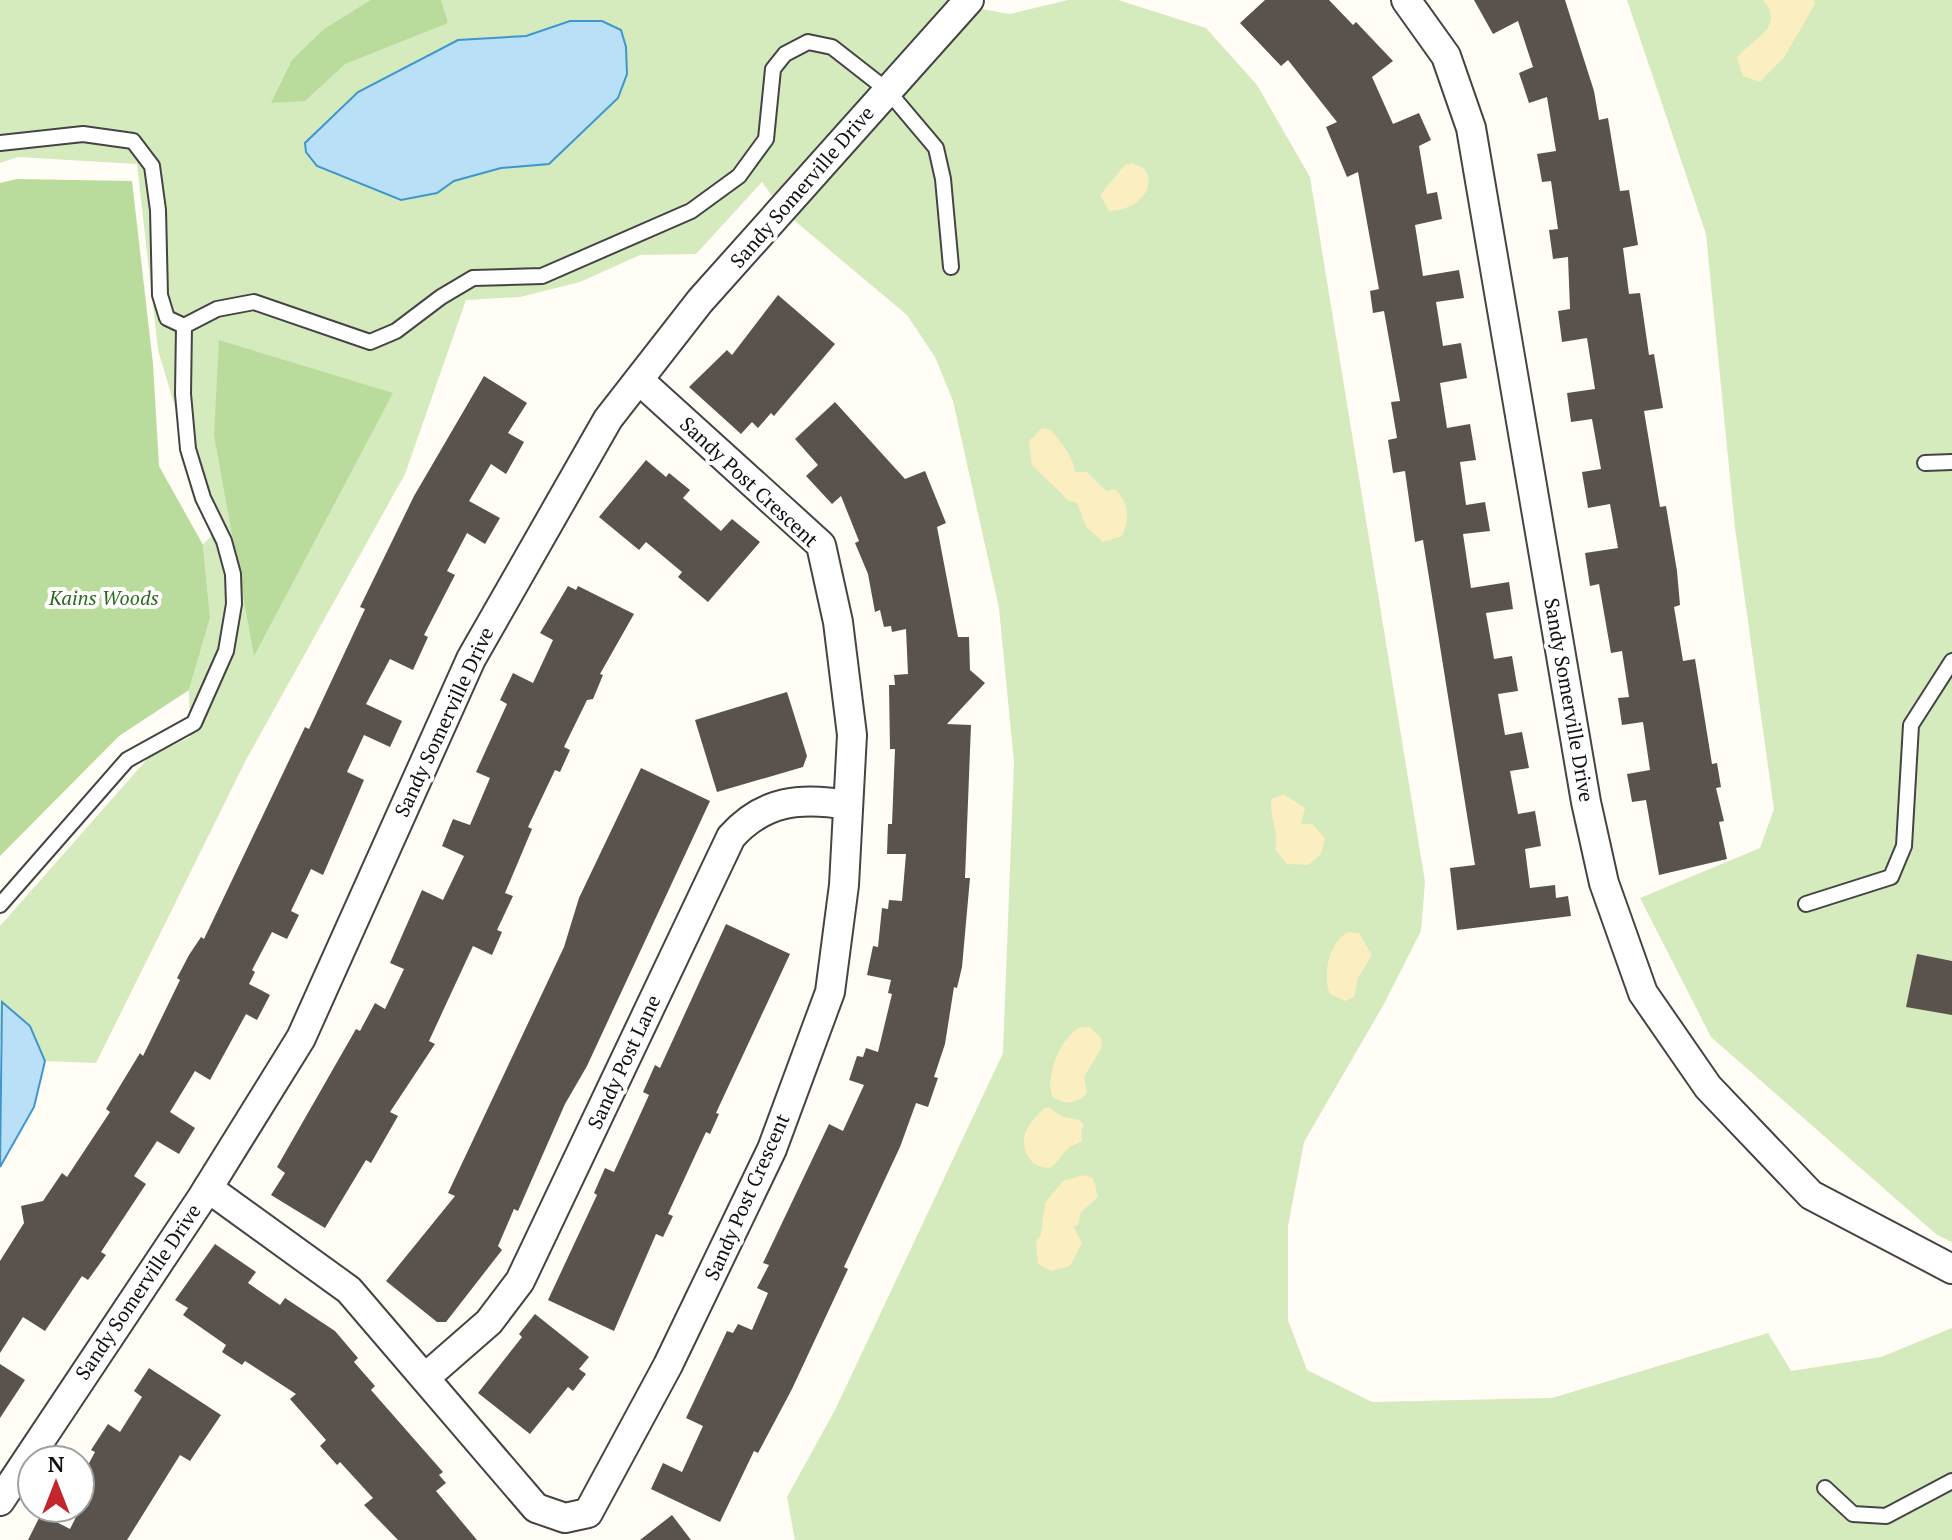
<svg xmlns="http://www.w3.org/2000/svg" width="1952" height="1540" font-family="'PT Serif',serif">
	<style>
		.green { fill: #d5ebbd }
		.forest { fill: #b9dc9c }
		.sand { fill: #fbeec1 }
		.water { fill: #b9e0f7; stroke: #3f96cf; stroke-width: 2 }
		.building { fill: #5a524d }
		.lines { fill: none; stroke-linecap: round; stroke-linejoin: round }
		.lane-casing { stroke: #444; stroke-width: 18 }
		.street-casing { stroke: #444; stroke-width: 32 }
		.lane { stroke: #fff; stroke-width: 14 }
		.street { stroke: #fff; stroke-width: 28 }
		.labels { text-anchor: middle; stroke-width: 8; stroke-linejoin: round; paint-order: stroke }
		.street-label { font-size: 20px; fill: #111; stroke: #fff }
		.park-label { font-size: 20px; font-style: italic; fill: #2f6b1f; stroke: #fff }
	</style>
	<rect width="100%" height="100%" fill="#fffdf5"/>
	<g class="green">
		<polygon points="0,0 959,0 964,6 1010,14 1068,0 1118,0 1206,28 1257,85 1310,177 1425,882 1421,931 1384,1004 1304,1142 1288,1226 1288,1320 1307,1370 1372,1402 1552,1398 1768,1333 1791,1371 1881,1357 1952,1328 1952,1540 795,1540 787,1497 835,1410 1003,1053 1014,762 999,608 953,401 935,357 907,315 783,211 762,182 696,254 640,255 580,282 520,297 466,300 405,474 246,760 96,1063 45,1061 0,1039 0,926 149,757 190,737 189,690 210,618 203,544 213,535 158,350 137,164 18,157 0,163"/>
		<polygon points="1627,0 1952,0 1952,1242 1937,1235 1711,1037 1640,898 1760,848 1774,809 1735,528 1706,234"/>
	</g>
	<g class="forest">
		<polygon points="371,0 441,0 448,23 345,64 305,101 271,103 292,60 324,29"/>
		<polygon points="17,179 132,181 153,364 159,466 203,545 210,618 189,690 119,736 0,856 0,183"/>
		<polygon points="219,340 393,393 254,656 214,435"/>
	</g>
	<g class="sand">
		<path d="M1763 0H1814L1815 4 1785 56 1760 82 1743 76 1737 58C1751 39 1787 28 1763 0Z"/>
		<path d="M1132 163 1145 169C1158 193 1132 211 1109 211L1100 195 1125 165Z"/>
		<path d="M1042 428 1051 430C1061 443 1073 455 1075 472H1087L1106 491 1115 489C1129 503 1130 518 1122 536L1103 542 1086 527 1077 503 1069 501 1032 465 1029 441Z"/>
		<path d="M1283 794 1305 808 1301 824H1312L1325 838 1321 854 1308 865 1287 864 1275 850C1280 830 1268 817 1272 799Z"/>
		<path d="M1348 932 1359 933 1372 955 1358 978 1354 997 1345 1001 1330 994C1322 975 1329 942 1348 932Z"/>
		<path d="M1081 1027H1090L1101 1038 1102 1047 1084 1077 1087 1093C1077 1104 1064 1106 1052 1096 1045 1075 1061 1036 1081 1027Z"/>
		<path d="M1045 1108H1050L1063 1117 1080 1120 1084 1126 1081 1130 1082 1141C1079 1143 1074 1145 1070 1147 1056 1157 1057 1177 1033 1163 1015 1141 1026 1125 1045 1108Z"/>
		<polygon points="1083,1175 1093,1178 1098,1197 1081,1212 1078,1225 1073,1226 1082,1243 1070,1266 1051,1271 1038,1264 1036,1241 1041,1235 1045,1203 1063,1181"/>
	</g>
	<g class="water">
		<polygon points="570,21 602,21 621,30 626,47 627,74 618,98 549,164 501,168 454,181 437,193 401,200 317,166 306,152 305,143 358,92 458,40 526,36"/>
		<polygon points="2,1002 30,1026 45,1061 34,1107 0,1167"/>
	</g>
	<g class="building">
		<polygon points="1265,0 1329,0 1353,25 1356,22 1393,61 1372,77 1393,124 1419,113 1431,140 1419,146 1427,194 1437,192 1442,219 1415,225 1423,276 1459,270 1464,298 1436,302 1443,346 1461,343 1467,378 1440,383 1447,428 1470,424 1476,460 1460,462 1466,505 1485,502 1490,531 1463,534 1471,588 1509,582 1513,609 1486,613 1494,659 1512,656 1518,691 1498,694 1505,735 1522,732 1529,768 1510,771 1518,814 1535,811 1541,846 1525,849 1530,888 1555,885 1556,898 1568,896 1571,916 1457,930 1450,868 1475,865 1423,540 1415,542 1405,471 1393,473 1388,440 1397,438 1391,402 1400,401 1384,311 1373,313 1370,291 1379,289 1358,172 1347,177 1326,127 1337,122 1288,60 1281,66 1240,23"/>
		<polygon points="1474,0 1565,0 1594,91 1599,120 1608,118 1620,191 1629,190 1638,245 1623,248 1629,294 1640,293 1649,355 1654,354 1663,408 1644,411 1660,507 1666,506 1677,571 1680,605 1674,607 1683,661 1695,659 1712,764 1717,763 1721,787 1716,788 1724,821 1719,822 1727,859 1659,875 1646,800 1632,802 1627,774 1650,770 1643,722 1622,725 1618,698 1629,697 1622,651 1611,653 1599,584 1590,586 1585,553 1618,548 1610,504 1588,508 1582,472 1601,469 1592,419 1571,422 1567,393 1595,389 1587,338 1562,342 1558,311 1570,309 1568,257 1553,259 1549,230 1558,229 1551,181 1542,182 1537,154 1556,151 1547,97 1529,103 1519,73 1533,67 1518,21 1493,34"/>
		<polygon points="778,295 835,344 774,416 771,413 758,428 752,422 741,434 689,387 727,350 732,355"/>
		<polygon points="484,376 527,403 508,433 524,442 506,474 491,464 469,501 500,518 485,544 467,533 447,571 455,575 424,635 428,637 413,670 390,659 366,704 402,721 390,747 364,735 347,772 364,780 323,875 311,869 291,911 299,915 287,939 272,932 252,970 255,972 249,984 270,995 257,1020 246,1014 210,1080 195,1071 170,1112 195,1128 179,1154 157,1141 134,1176 146,1184 101,1252 106,1255 88,1280 82,1276 45,1331 23,1317 0,1353 0,1261 24,1223 21,1206 43,1201 62,1173 67,1177 110,1112 106,1109 140,1053 143,1056 180,980 177,978 189,955 201,937 204,939 305,727 309,729 365,609 360,607 414,496"/>
		<polygon points="835,402 905,479 925,471 946,523 937,527 958,637 969,637 970,670 985,683 947,724 971,725 965,878 970,878 962,967 957,988 954,987 945,1044 934,1077 938,1078 928,1107 916,1103 900,1147 844,1267 848,1269 792,1389 758,1453 754,1451 720,1522 651,1489 663,1463 682,1472 703,1426 686,1418 727,1331 733,1333 738,1324 752,1330 768,1293 757,1288 769,1265 763,1263 829,1124 843,1131 864,1085 849,1080 857,1056 863,1057 866,1048 878,1052 892,994 888,993 891,980 867,975 873,946 878,947 882,908 888,909 889,900 902,901 906,854 887,854 888,824 892,824 895,749 890,749 889,685 895,685 894,675 908,674 906,629 892,632 891,626 884,627 880,610 875,612 868,574 855,543 859,541 841,496 832,504 806,476 818,465 795,439"/>
		<polygon points="646,460 666,477 669,473 690,490 683,498 721,531 732,519 760,542 708,602 678,577 682,572 646,542 639,550 599,517"/>
		<polygon points="568,586 576,590 578,586 634,614 600,674 603,675 593,699 587,700 564,747 570,750 560,772 555,770 528,827 532,829 505,893 513,896 497,930 502,932 492,955 473,946 429,1041 435,1044 390,1112 398,1116 371,1163 366,1160 325,1228 271,1195 285,1173 277,1167 356,1029 360,1031 375,1003 385,1009 404,969 390,963 422,890 443,900 464,856 442,846 453,819 470,825 490,778 476,772 507,704 500,700 513,673 533,683 553,640 540,633"/>
		<polygon points="787,692 807,756 803,767 717,792 695,720"/>
		<polygon points="641,768 710,801 587,1066 565,1104 518,1211 514,1209 498,1246 502,1250 446,1322 437,1322 386,1281 455,1196 448,1193 564,947 579,898"/>
		<polygon points="726,924 790,954 716,1113 719,1114 710,1134 706,1132 668,1214 673,1216 663,1237 656,1234 614,1331 548,1300 597,1195 594,1193 605,1168 614,1172 649,1095 643,1092 655,1065 660,1068"/>
		<polygon points="1917,954 1952,961 1952,1015 1906,1007"/>
		<polygon points="215,1244 256,1272 248,1283 280,1305 285,1298 335,1331 358,1358 354,1362 375,1386 371,1390 443,1472 439,1475 446,1483 436,1491 477,1540 398,1540 364,1505 373,1498 340,1462 337,1465 320,1446 326,1440 290,1399 296,1394 245,1361 242,1365 222,1352 226,1345 183,1315 188,1308 175,1300"/>
		<polygon points="535,1314 589,1357 579,1369 586,1374 573,1391 568,1387 530,1434 478,1393 522,1337 519,1334"/>
		<polygon points="0,1364 25,1380 0,1418"/>
		<polygon points="149,1368 221,1415 190,1461 180,1455 127,1540 28,1540 41,1514 70,1529 91,1487 80,1480 95,1452 91,1450 108,1424 120,1432 142,1397 134,1391"/>
		<polygon points="672,1515 691,1540 640,1540"/>
	</g>
	<g class="lines">
		<g class="lane-casing">
			<g id="lane">
				<polyline points="0,143 83,134 133,141 152,166 158,210 160,295 167,318 184,326"/>
				<polyline points="1925,463 1952,462"/>
				<polyline points="1806,904 1891,877 1904,846 1911,725 1952,661"/>
				<polyline points="0,905 127,760 194,723 226,651 234,604 233,574 224,541 203,498 188,449 183,394 184,326 217,309 254,302 370,342 396,331 441,297 473,278 542,276 691,211 739,176 766,139 773,69 785,54 808,42 832,47 887,90 936,148 943,179 951,267"/>
				<polyline points="1825,1488 1853,1514 1886,1516 1952,1481"/>
			</g>
		</g>
		<g class="street-casing">
			<g id="street">
				<polyline points="1406,0 1446,56 1471,128 1586,802 1604,883 1643,993 1708,1087 1811,1195 1952,1269"/>
				<polyline points="208,1188 349,1290 536,1508 565,1518 588,1513 668,1365 772,1149 830,992 844,885 852,735 838,622 821,545 639,380"/>
				<path d="M426 1377 489 1322 520 1281 731 837C764 800 801 797 848 805"/>
				<polyline points="0,1501 203,1196 301,1038 471,659 608,419 700,301 969,0"/>
			</g>
		</g>
		<use href="#lane" class="lane"/>
		<use href="#street" class="street"/>
	</g>
	<g class="labels">
		<g class="street-label">
			<text transform="translate(802 187) rotate(-49)" y="7">Sandy Somerville Drive</text>
			<text transform="translate(749 482) rotate(43)" y="7">Sandy Post Crescent</text>
			<text transform="translate(1569 700) rotate(80)" y="7">Sandy Somerville Drive</text>
			<text transform="translate(444 722) rotate(-65)" y="7">Sandy Somerville Drive</text>
			<text transform="translate(624 1062) rotate(-65)" y="7">Sandy Post Lane</text>
			<text transform="translate(747 1197) rotate(-66)" y="7">Sandy Post Crescent</text>
			<text transform="translate(138 1292) rotate(-56)" y="7">Sandy Somerville Drive</text>
		</g>
		<g class="park-label">
			<text x="104" y="605">Kains Woods</text>
		</g>
	</g>
	<g transform="translate(56 1484)"><circle r="38" fill="#ffffff" stroke="#a0a0a0" stroke-width="2"/>
	<path d="M0-6L14 30L0 20L-14 30Z" fill="#c4262e"/>
	<text y="-12" font-size="22" font-weight="bold" text-anchor="middle" fill="#111111">N</text>
	</g>
</svg>
